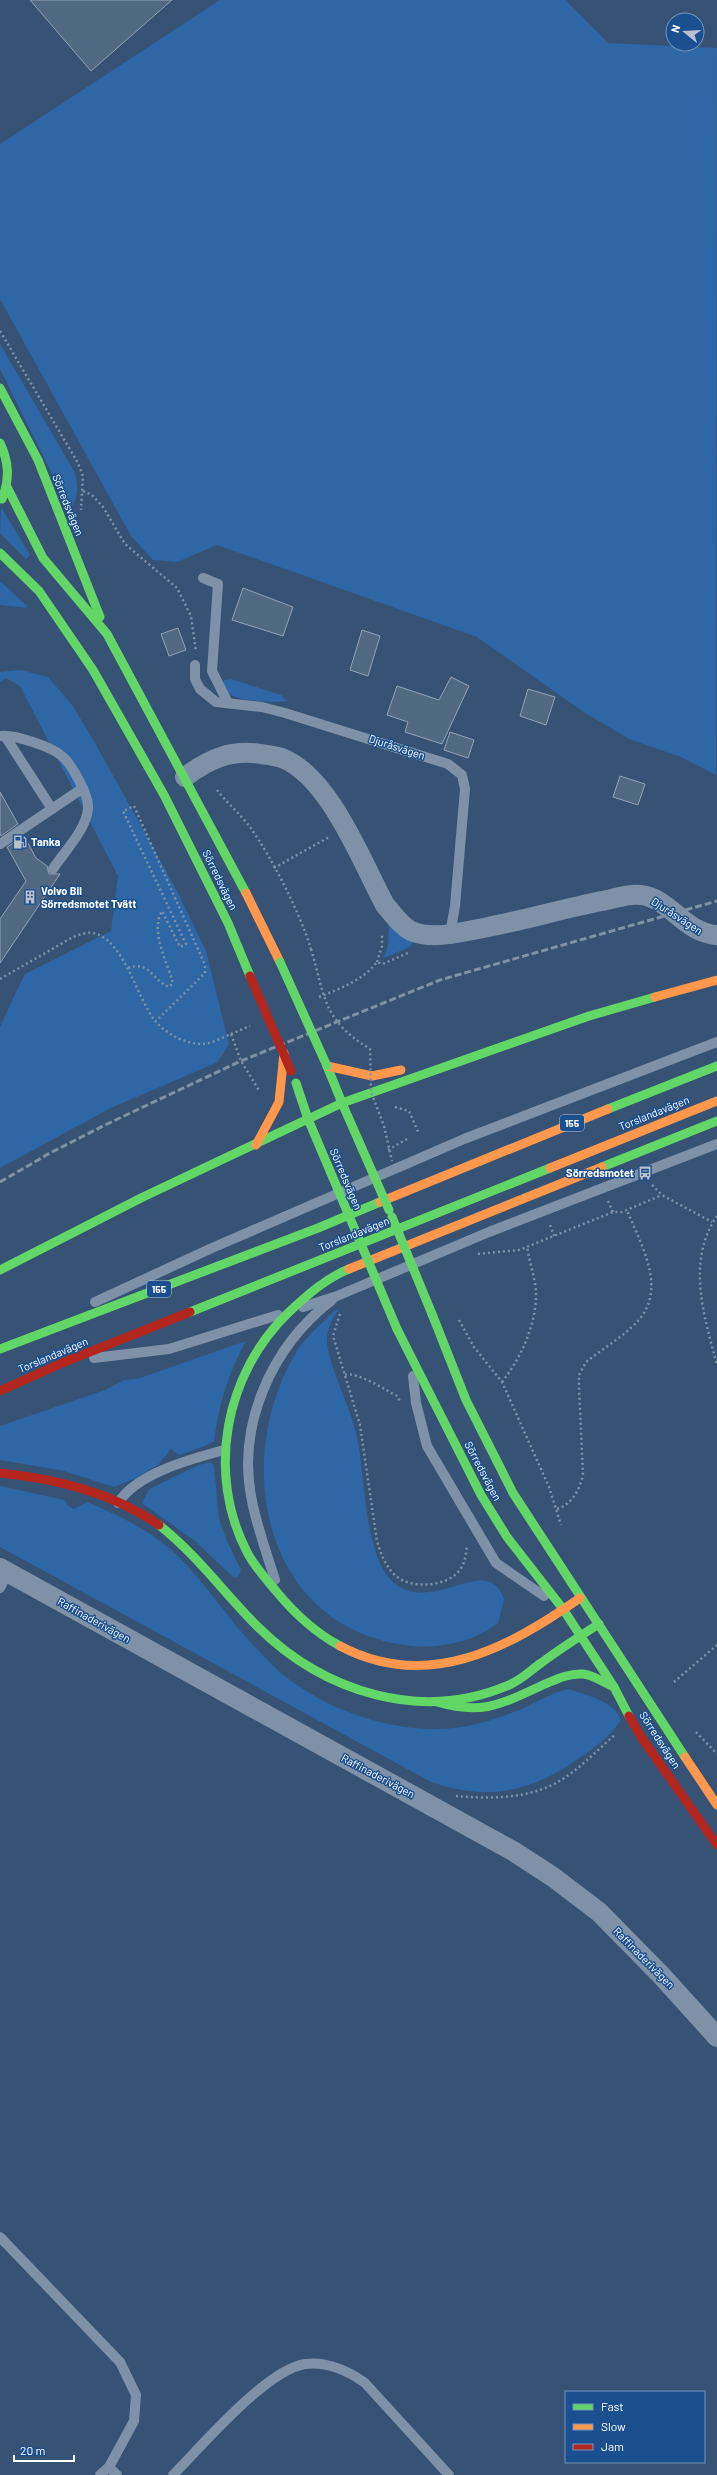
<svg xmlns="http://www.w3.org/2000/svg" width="717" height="2475" font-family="Barlow,sans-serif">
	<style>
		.green { fill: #2f66a5 }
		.building { fill: #526984; stroke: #92a2b6 }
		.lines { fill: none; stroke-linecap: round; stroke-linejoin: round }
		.path { stroke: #7d92a8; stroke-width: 2.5; stroke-dasharray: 2 3; stroke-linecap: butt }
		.lane { stroke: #7d92a8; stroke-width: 10 }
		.street { stroke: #7d92a8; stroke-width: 20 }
		.fast { stroke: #63d668; stroke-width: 9 }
		.slow { stroke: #ff974d; stroke-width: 9 }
		.jam { stroke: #b3261e; stroke-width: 9 }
		.rail { stroke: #7e92a7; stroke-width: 3; stroke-dasharray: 7 3; stroke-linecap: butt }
		.path-bridge { stroke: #7d92a8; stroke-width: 2.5; stroke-dasharray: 2 3; stroke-linecap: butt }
		.fast-bridge { stroke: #63d668; stroke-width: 9 }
		.slow-bridge { stroke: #ff974d; stroke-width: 9 }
		.jam-bridge { stroke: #b3261e; stroke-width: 9 }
		.labels { text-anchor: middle; stroke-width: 3; stroke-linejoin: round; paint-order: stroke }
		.shield { fill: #1b4f8f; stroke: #bbcadd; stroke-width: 1 }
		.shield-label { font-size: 10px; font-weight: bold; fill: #fff }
		.street-label { font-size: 11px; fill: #fff; stroke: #1b4f8f }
		.poi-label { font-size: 11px; font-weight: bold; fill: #fff; stroke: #1b4f8f; text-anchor: start }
	</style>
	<rect width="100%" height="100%" fill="#365274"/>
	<g class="green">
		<polygon points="220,0 565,0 608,43 717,48 716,775 681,757 629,739 582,711 477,637 217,545 177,562 153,560 131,536 0,299 0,144"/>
		<path d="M0 344 74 471C78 481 80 501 69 508L0 369Z"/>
		<polygon points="1,507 30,555 26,559 0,533"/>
		<polygon points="0,581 27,606 27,608 0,605"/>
		<polygon points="21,670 48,677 73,706 95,743 176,889 206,951 229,1044 218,1062 111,1108 0,1168 0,1027 15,994 25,974 111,931 118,876 20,686 6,678 0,682 0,672"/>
		<path d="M231 679 281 695 287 701C277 703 237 701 230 694 226 692 225 687 223 683L224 680Z"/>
		<polygon points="389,923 413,942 410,947 384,958 388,944"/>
		<path d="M339 1309C332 1319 326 1330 327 1343 331 1372 349 1403 356 1433 366 1473 363 1553 392 1581 432 1618 487 1550 504 1599L498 1623C472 1643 437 1650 404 1645 262 1625 231 1459 297 1351 306 1336 322 1324 334 1311Z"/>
		<path d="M246 1341C228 1373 219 1405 214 1441L205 1446 179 1455 171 1449 158 1465 136 1478 114 1487 64 1471 0 1460V1426L105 1390 124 1380 137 1379Z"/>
		<polygon points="211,1462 214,1466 219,1519 227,1541 241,1570 238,1577 234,1578 195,1541 142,1503 149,1489 199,1465"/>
		<path d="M0 1486 65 1500 68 1506 74 1509 87 1502C116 1514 145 1528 169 1548 197 1572 219 1606 244 1635 256 1648 269 1662 282 1674 328 1711 394 1734 454 1728 479 1725 503 1717 526 1707 540 1700 553 1693 568 1689 584 1694 616 1702 621 1720 611 1736 593 1749 578 1759 529 1793 488 1801 431 1782L0 1547Z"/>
	</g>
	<g class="building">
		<polygon points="30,0 172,0 91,71"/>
		<polygon points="243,588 293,607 283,636 232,620"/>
		<polygon points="178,628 186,650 169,656 161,634"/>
		<polygon points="362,630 380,636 368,676 350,670"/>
		<polygon points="451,677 469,686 442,744 405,732 408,722 387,715 397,686 439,700"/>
		<polygon points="528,689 555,697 546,725 520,716"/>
		<polygon points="450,732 474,740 468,758 444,750"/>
		<polygon points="620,776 645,784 638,805 613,797"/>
		<polygon points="0,792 18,824 1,836 0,834"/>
		<polygon points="24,836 36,858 47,866 49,874 60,874 0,963 0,919 26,881 7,847"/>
	</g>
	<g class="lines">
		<g class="path">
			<polyline points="0,331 78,463 83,476 81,510"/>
			<polyline points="83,491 92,495 103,507 125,544 177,588 191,616 196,652"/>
			<path d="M217 790C227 803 240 814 250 827 272 858 300 913 311 949"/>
			<polyline points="274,868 329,837"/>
			<polyline points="377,962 382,946 382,933"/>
			<path d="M128 968C149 960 152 980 169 987L173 983C167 961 150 932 162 911L180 947 186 944 123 811 134 806 205 965V973L156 1021"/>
			<path d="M0 979 73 937C81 934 90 931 97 934 126 945 138 1001 156 1022 167 1034 185 1044 202 1044 211 1044 223 1037 231 1034L241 1061 260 1092"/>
			<path d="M319 997C341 988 362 981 377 962L383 964 410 952"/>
			<polyline points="231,1034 250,1026"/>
			<polyline points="395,1107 409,1111 419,1134"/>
			<polyline points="388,1150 407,1139"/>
			<polyline points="652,1185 662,1195 712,1222"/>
			<polyline points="608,1201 613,1212"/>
			<path d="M717 1216C686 1261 704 1316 717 1365"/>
			<polyline points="550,1225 554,1236"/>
			<polyline points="478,1254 519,1250 613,1212 622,1212 662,1195"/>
			<path d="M340 1314 333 1336 360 1425 377 1541C381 1554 385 1566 396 1576 411 1589 446 1587 459 1571 465 1564 466 1554 467 1545"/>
			<polyline points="459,1320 474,1347 502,1382 549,1487 561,1525"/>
			<path d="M345 1375C356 1371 386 1390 397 1396L400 1401"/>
			<path d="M502 1382C521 1358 537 1323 536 1292 535 1277 529 1261 527 1246"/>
			<path d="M557 1509C572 1504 579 1491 583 1475L579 1387V1375L586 1362C601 1350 619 1339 633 1326 670 1292 642 1248 627 1210"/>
			<polyline points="674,1682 717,1645"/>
			<polyline points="696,1732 717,1754"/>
			<path d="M456 1796C489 1799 526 1799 556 1783 578 1771 597 1750 616 1734"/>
		</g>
		<g class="lane">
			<polyline points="203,578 218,584 212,671 228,703"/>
			<polyline points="195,665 195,679 200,689 216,702 262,707 285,713 448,764 462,775 465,789 455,906 450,934"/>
			<path d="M0 736C14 734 53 747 63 757 72 765 90 797 88 809 86 830 64 852 53 869"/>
			<polyline points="5,736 52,809"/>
			<polyline points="0,844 83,788"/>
			<polyline points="95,1302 212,1248 464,1139 717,1042"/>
			<polyline points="303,1307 337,1296 489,1232 717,1144"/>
			<polyline points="94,1358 169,1349 278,1315"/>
			<polyline points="413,1376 416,1403 427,1446 496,1563 544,1596"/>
			<path d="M118 1503C137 1473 191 1459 224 1450"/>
			<path d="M275 1580C267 1554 257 1527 252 1501 236 1425 272 1346 332 1300"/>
			<polyline points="0,1588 8,1572"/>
			<polyline points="0,2237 120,2362 136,2395 134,2421 109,2467 100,2475"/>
			<polyline points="109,2467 117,2475"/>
			<path d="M173 2475C202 2446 266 2370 305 2364 326 2361 349 2371 365 2383L449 2475"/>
		</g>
		<g class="street">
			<path d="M185 777C209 759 231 749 261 754 268 755 276 756 282 758 329 776 362 862 385 905 393 914 401 926 411 931 423 936 438 936 450 934 500 927 552 911 602 901 614 899 628 893 641 895 670 898 684 933 717 935"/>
			<polyline points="0,1568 513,1851 553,1877 599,1912 661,1975 717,2037"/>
		</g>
		<g class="fast">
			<polyline points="0,388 38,460 100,617"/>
			<path d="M0 443C9 462 10 479 2 499"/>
			<polyline points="7,487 43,558 107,634 246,893"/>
			<polyline points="0,553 39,591 93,670 164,795 228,923 250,976"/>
			<polyline points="327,1066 342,1103"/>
			<polyline points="342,1103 589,1016 655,997"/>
			<polyline points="608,1109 717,1066"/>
			<polyline points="602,1167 717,1121"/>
			<polyline points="0,1270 143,1197 308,1119"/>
			<polyline points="190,1312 550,1168"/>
			<polyline points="432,1314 466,1400 513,1493 685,1757"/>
			<polyline points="397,1329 481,1495 507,1537 563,1609 614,1687 629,1716"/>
			<polyline points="0,1349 318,1228 380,1202"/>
			<path d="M159 1525C197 1555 224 1593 258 1627 324 1692 421 1723 509 1685 521 1680 531 1670 541 1663 560 1649 580 1636 599 1624"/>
			<path d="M340 1646C314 1632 294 1613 276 1591 266 1579 254 1566 247 1552 206 1473 225 1374 288 1313 306 1296 326 1278 349 1269"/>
			<path d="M437 1702C484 1716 503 1703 545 1684 557 1679 570 1673 583 1674 594 1675 604 1683 614 1687"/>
		</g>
		<g class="slow">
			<polyline points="246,893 280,962"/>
			<polyline points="655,997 717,980"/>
			<polyline points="327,1066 372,1076 401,1070"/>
			<polyline points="550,1168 717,1101"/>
			<polyline points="380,1202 608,1109"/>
			<polyline points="349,1269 602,1167"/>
			<path d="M340 1646C427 1692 507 1649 580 1598"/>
			<polyline points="685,1757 717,1805"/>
		</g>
		<g class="jam">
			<polyline points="0,1391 62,1363 190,1312"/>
			<path d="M0 1473C57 1479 111 1492 159 1525"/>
			<polyline points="629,1716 641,1737 717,1845"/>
		</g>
		<polyline class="rail" points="0,1182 50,1153 107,1124 241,1061 440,980 717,901"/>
		<path class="path-bridge" d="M311 949C326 999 322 1019 370 1049L371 1092 384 1126 392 1161"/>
		<g class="fast-bridge">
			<polyline points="280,962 327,1066"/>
			<polyline points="296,1083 308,1119 397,1329"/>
			<polyline points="342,1103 389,1210"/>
			<polyline points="308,1119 342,1103"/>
			<polyline points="392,1217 432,1314"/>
		</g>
		<polyline class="slow-bridge" points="256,1145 279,1102 284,1053"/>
		<polyline class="jam-bridge" points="250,976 291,1071"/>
	</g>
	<defs>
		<g id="fuel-bare" transform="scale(1.08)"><path d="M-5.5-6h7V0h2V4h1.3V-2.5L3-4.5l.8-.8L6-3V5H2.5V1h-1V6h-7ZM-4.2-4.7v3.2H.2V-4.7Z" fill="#b9c2ce" stroke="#1b4f8f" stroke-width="2.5" paint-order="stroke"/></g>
		<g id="building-bare" transform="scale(1.08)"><path d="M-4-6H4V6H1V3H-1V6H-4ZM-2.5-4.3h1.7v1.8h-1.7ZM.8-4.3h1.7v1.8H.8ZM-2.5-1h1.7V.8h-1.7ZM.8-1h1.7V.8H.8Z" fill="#b9c2ce" stroke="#1b4f8f" stroke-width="2.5" paint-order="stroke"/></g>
		<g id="bus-bare" transform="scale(1.08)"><path d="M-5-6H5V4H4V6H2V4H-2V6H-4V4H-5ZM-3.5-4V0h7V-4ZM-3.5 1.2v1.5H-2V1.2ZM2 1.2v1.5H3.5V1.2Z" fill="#b9c2ce" stroke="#1b4f8f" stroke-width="2.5" paint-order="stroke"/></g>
	</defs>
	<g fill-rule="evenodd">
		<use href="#fuel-bare" x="20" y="842"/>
		<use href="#building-bare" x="30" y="897"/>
		<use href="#bus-bare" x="645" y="1173"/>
	</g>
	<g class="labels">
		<g class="shield">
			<rect x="560" y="1115" width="24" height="16" rx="3"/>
			<rect x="147" y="1281" width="24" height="16" rx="3"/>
		</g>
		<g class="shield-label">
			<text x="572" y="1127">155</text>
			<text x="159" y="1293">155</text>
		</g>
		<g class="street-label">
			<text transform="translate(68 505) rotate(68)" y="4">Sörredsvägen</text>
			<text transform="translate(397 747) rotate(18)" y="4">Djuråsvägen</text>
			<text transform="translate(220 880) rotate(64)" y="4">Sörredsvägen</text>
			<text transform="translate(677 916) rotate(33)" y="4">Djuråsvägen</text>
			<text transform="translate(654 1113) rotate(-22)" y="4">Torslandavägen</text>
			<text transform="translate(346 1179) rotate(67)" y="4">Sörredsvägen</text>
			<text transform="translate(354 1234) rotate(-22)" y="4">Torslandavägen</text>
			<text transform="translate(53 1355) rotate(-23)" y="4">Torslandavägen</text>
			<text transform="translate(483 1471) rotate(62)" y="4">Sörredsvägen</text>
			<text transform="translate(94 1620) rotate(29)" y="4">Raffinaderivägen</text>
			<text transform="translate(660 1740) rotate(57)" y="4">Sörredsvägen</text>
			<text transform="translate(378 1776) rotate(28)" y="4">Raffinaderivägen</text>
			<text transform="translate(644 1958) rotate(45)" y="4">Raffinaderivägen</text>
		</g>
		<g class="poi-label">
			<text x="31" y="846">Tanka</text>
			<text x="41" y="895">Volvo Bil<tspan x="41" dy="13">Sörredsmotet Tvätt</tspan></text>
			<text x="634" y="1177" text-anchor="end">Sörredsmotet</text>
		</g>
	</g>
	<rect x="565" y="2391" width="140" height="72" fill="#1b4f8f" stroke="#7695bc"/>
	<rect x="573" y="2404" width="20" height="6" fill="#63d668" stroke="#7695bc"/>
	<text x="601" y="2411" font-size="12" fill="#ffffff">Fast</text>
	<rect x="573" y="2424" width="20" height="6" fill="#ff974d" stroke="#7695bc"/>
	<text x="601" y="2431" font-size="12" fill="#ffffff">Slow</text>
	<rect x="573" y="2444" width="20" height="6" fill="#b3261e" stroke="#7695bc"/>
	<text x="601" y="2451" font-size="12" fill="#ffffff">Jam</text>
	<g transform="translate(685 32) rotate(288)"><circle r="19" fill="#1b4f8f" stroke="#7695bc"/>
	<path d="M0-3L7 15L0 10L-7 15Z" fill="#b9c2ce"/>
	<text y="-6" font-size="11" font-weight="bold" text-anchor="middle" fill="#ffffff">N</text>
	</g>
	<path d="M14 2455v6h60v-6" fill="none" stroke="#ffffff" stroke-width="2"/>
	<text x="20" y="2455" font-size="12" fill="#ffffff" stroke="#1b4f8f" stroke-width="3" paint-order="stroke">20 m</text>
</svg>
